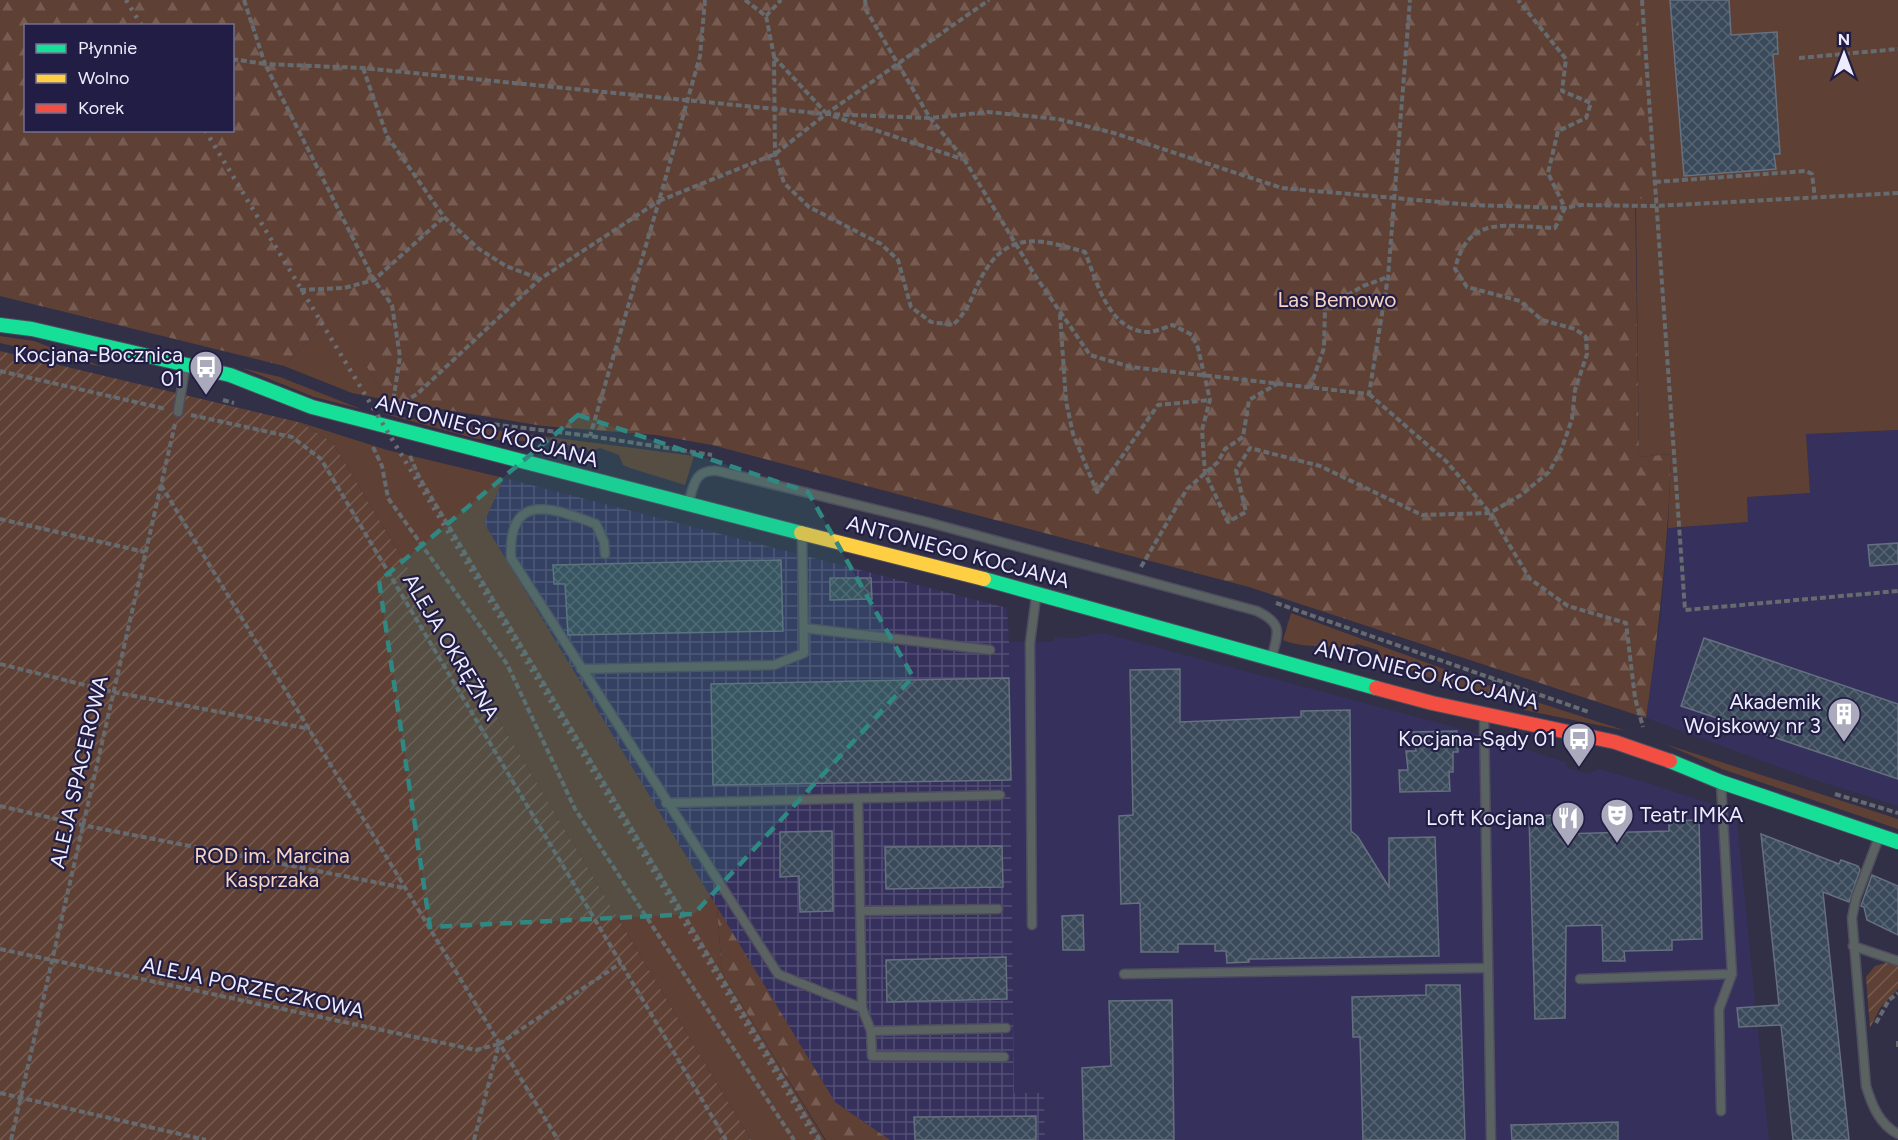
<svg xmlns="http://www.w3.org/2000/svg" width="1898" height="1140" font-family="Figtree,sans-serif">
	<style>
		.built { fill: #35305c }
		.industrial { fill: url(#industrial-grid) }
		.grass { fill: #5f4034 }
		.forest { fill: url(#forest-firs); fill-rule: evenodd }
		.garden { fill: url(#garden-furrows) }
		.building { fill: url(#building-cross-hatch); stroke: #66707f; stroke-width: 1.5 }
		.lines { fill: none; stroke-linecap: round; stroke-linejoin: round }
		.lane-casing { stroke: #4e4c5e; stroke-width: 11 }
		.fast-casing { stroke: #4e4c5e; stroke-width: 16 }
		.slow-casing { stroke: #4e4c5e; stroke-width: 16 }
		.jam-casing { stroke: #4e4c5e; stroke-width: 16 }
		.path { stroke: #666b6f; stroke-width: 4; stroke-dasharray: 6 3; stroke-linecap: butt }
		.lane { stroke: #5a6262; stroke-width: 8 }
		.fast { stroke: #16e098; stroke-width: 14 }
		.slow { stroke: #ffcf43; stroke-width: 14 }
		.jam { stroke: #f24e42; stroke-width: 14 }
		.rail { stroke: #6a6e74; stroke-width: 4.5; stroke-dasharray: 3 6; stroke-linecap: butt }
		.marked { fill: #308883; fill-opacity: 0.2; stroke: #308883; stroke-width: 4.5; stroke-dasharray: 12 8; stroke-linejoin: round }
		.labels { text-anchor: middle; stroke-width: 4.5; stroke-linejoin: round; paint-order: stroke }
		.park-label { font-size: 21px; fill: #f7d3c2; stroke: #221d44 }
		.poi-label { font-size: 21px; fill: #ececfc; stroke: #221d44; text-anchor: end }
		.street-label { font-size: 21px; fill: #ececfc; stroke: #221d44 }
	</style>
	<defs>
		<pattern id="industrial-grid" width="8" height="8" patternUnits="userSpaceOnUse" patternTransform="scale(1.5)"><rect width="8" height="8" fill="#35305c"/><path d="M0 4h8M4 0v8" fill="none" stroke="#524e74"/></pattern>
		<pattern id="forest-firs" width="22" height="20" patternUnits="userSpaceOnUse" patternTransform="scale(1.5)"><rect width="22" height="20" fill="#5f4034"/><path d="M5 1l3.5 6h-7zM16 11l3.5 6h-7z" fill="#765c52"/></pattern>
		<pattern id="garden-furrows" width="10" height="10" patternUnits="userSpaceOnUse" patternTransform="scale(1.5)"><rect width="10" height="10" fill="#5f4034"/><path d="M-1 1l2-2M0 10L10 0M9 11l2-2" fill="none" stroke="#765c52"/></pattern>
		<pattern id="building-cross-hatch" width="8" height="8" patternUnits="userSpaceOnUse" patternTransform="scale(1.5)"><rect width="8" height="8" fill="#3a4a5a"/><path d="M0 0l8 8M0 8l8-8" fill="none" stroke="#576473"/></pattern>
	</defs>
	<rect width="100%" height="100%" fill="#323046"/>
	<g class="built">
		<polygon points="1898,430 1898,806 1809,778 1646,718 1661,613 1668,528 1748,522 1747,497 1810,493 1806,434"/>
		<polygon points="1103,633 1462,729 1565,762 1568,768 1589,774 1598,769 1645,782 1736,812 1769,1140 1045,1140 1044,1093 1014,1093 1009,642 1053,642 1054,637 1074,638"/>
	</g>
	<polygon class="industrial" points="504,478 1007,608 1009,642 1014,1093 1044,1093 1045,1140 890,1140 835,1102 484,523"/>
	<g class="grass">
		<polygon points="1602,0 1898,0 1898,430 1806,434 1810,493 1747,497 1748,522 1668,528 1671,454 1639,457 1636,206"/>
		<polygon points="332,309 387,400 352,393 284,366 317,332"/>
		<polygon points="0,336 34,341 103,367 0,343"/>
		<polygon points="242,368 280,377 361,409 314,397"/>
		<polygon points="381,413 420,420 694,456 685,485 630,468 623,465 619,455 600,448 591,451 527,435 525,441 477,439"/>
		<polygon points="302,423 387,450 504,478 484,523 717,907 722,973 825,1140 751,1140 333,443"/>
		<path d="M1291 613 1518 696 1627 731 1524 710 1525 703 1463 691 1382 659 1378 650 1357 644 1348 649C1327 644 1303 649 1283 640Z"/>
		<polygon points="1665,744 1898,819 1898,829 1722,769"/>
	</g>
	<g class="forest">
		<path d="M0 0H1637L1650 198 1635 199 1639 457 1671 454C1668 543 1659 630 1646 718L1249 587 712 445 656 435 543 426 387 400 332 310 317 332 284 366 0 296ZM26 26H232V130H26Z"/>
		<polygon points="717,907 835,1102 890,1140 826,1140 722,973"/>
	</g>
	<g class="garden">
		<polygon points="0,351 302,423 333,443 751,1140 0,1140"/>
		<polygon points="1889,962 1898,965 1898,989 1880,1008 1870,1028 1866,977 1875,966"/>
	</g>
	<g class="building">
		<polygon points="1670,0 1729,0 1731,35 1777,32 1778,54 1773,54 1780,154 1774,154 1776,169 1684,176"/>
		<polygon points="1898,543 1898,564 1870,566 1868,545"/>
		<polygon points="781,560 783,631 568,635 565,584 554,584 553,565"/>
		<polygon points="830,578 871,578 872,599 830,600"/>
		<polygon points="1704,638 1898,704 1898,779 1681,706"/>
		<polygon points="1180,669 1180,722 1301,717 1301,711 1350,710 1351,831 1358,837 1389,887 1389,838 1435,837 1439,956 1249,959 1249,962 1227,963 1226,951 1215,951 1215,944 1178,944 1178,952 1141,952 1140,903 1121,904 1119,816 1133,815 1130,670"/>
		<polygon points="1009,678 1011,780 713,785 711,684"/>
		<polygon points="1457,731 1458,752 1453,752 1453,772 1449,772 1450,791 1400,792 1399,770 1408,770 1406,751 1416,751 1413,732"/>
		<polygon points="1559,815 1560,834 1669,831 1669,821 1699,820 1702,939 1672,940 1672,950 1624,951 1625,961 1603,961 1602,925 1566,926 1565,1018 1535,1019 1529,816"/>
		<polygon points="832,831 833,911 800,912 799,876 780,877 780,832"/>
		<polygon points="1761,834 1839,864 1841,860 1858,866 1860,870 1849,902 1823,892 1849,1140 1793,1140 1781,1025 1739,1027 1737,1008 1779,1005"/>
		<polygon points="1002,846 1003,887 886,889 885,847"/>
		<polygon points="1872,875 1898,886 1898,935 1867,920 1864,907 1861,906"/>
		<polygon points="1083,915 1084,950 1063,950 1062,916"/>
		<polygon points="1006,957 1007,999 887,1002 886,960"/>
		<polygon points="1426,985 1460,985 1465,1140 1363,1140 1360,1037 1353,1037 1352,997 1426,995"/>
		<polygon points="1172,1000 1174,1140 1084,1140 1082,1068 1111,1066 1109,1001"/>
		<polygon points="1036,1116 1036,1140 915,1140 914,1117"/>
		<polygon points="1618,1122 1618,1140 1512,1140 1511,1125"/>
	</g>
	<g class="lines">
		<g class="lane-casing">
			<g id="lane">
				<polyline points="178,412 185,368"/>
				<path d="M689 501C694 483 696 469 718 471L927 522 1257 611C1282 623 1279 631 1272 656"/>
				<path d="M605 554 604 542 596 524C553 508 508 490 511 558L778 974 862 1008"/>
				<polyline points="804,628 990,650"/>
				<polyline points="581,669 774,665 804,653 802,537"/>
				<polyline points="1484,718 1491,1140"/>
				<polyline points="858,799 862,1008 871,1031 1006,1028"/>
				<polyline points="666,803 1000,795"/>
				<path d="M1879 837 1856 898 1852 918 1866 1086C1872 1105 1879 1124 1898 1134"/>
				<polyline points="861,911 998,909"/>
				<polyline points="1032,925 1030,643 1036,597"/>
				<polyline points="1853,946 1898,961"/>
				<polyline points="1124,974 1487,968"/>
				<polyline points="1580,979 1732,974"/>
				<polyline points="871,1031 872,1056 1004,1057"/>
				<polyline points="1721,1111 1719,1009 1732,974 1721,784"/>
			</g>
		</g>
		<g class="fast-casing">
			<g id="fast">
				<polyline points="0,325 32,329 230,375 312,407 801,533"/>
				<polyline points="984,579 1376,688"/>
				<polyline points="1670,761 1721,782 1898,842"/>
			</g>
		</g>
		<g class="slow-casing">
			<polyline id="slow" points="801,533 984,579"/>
		</g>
		<g class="jam-casing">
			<polyline id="jam" points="1376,688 1432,703 1615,742 1670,761"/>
		</g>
		<g class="path">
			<polyline points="244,0 265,64 363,68 826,114 989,0"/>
			<polyline points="705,0 700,56 659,201 775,154 826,114 930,118 988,112 1058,119 1114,133 1282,188 1473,205 1565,208 1581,205 1656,206 1898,193"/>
			<path d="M745 0 766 16 774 56 775 154 784 183 809 207 881 244 898 260 911 307 931 322 953 325C971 307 970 299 981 278 1007 229 1040 239 1085 252 1097 282 1109 333 1150 332 1157 331 1166 327 1173 325L1192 335 1198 348 1210 400 1202 430 1205 473 1228 522 1246 512 1236 470 1250 448 1320 466 1422 515 1490 513 1521 495 1549 472 1562 448 1572 419 1575 390 1587 354 1586 337 1575 329 1542 320 1520 301 1467 287 1455 269C1468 213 1508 227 1555 228L1565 208 1548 173 1558 131 1586 118 1591 103 1562 91 1566 59 1518 0"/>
			<polyline points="865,0 866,10 930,118 964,159 1034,274 1090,355 1131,367 1369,394 1388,277 1410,0"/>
			<polyline points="1642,0 1685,610 1898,591"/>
			<polyline points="766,16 781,0"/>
			<polyline points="774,57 826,113"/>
			<polyline points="1799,58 1898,49"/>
			<polyline points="232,59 265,64 374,280 392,305 400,357 392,408"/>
			<polyline points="363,68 387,136 444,217 479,249 506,266 540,279"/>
			<polyline points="833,116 962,159"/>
			<polyline points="1655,182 1806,171 1812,174 1815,198"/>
			<polyline points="300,290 344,288 374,280 444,217"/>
			<polyline points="1060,314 1066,401 1073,434 1097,492 1158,405 1210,400"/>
			<polyline points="0,371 166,409"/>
			<polyline points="1310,388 1324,348 1325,308 1363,286 1388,277"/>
			<polyline points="1369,394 1447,462 1490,513 1530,579 1568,606 1626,623 1635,698 1643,727"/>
			<polyline points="223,400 234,403"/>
			<polyline points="396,407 417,394 540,279 659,201 590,436"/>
			<polyline points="191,415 292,437 321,459 726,1140"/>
			<polyline points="458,420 590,436 712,455"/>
			<polyline points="373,447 382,466 388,498 507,664 575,809 794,1140"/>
			<polyline points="410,456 419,477 820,1140"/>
			<polyline points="161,485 558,1140"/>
			<polyline points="0,519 145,552"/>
			<polyline points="1141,567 1187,489 1218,462 1225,449 1243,437 1249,400 1277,384"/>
			<polyline points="1276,603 1589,712"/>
			<polyline points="0,664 113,692 310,729"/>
			<polyline points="1490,694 1495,679"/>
			<polyline points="1835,794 1898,813"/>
			<polyline points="0,806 82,825 405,888"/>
			<polyline points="0,949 476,1050 499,1044"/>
			<polyline points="1876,1023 1889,1000 1898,993"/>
			<polyline points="1898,1041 1898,1049"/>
			<polyline points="0,1093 206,1140"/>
			<polyline points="11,1140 175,424"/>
			<polyline points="474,1140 499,1044 621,963"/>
		</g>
		<use href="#lane" class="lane"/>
		<use href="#fast" class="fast"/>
		<use href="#slow" class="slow"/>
		<use href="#jam" class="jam"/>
		<g class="rail">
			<polyline points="126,0 142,26"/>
			<polyline points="205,130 816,1140"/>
		</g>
	</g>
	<path class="marked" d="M578 415 808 492 913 677 694 914 430 927 379 581Z"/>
	<defs>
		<g id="bus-pin" transform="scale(1.725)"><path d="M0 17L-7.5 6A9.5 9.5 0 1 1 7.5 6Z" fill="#abaabc" stroke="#221d44"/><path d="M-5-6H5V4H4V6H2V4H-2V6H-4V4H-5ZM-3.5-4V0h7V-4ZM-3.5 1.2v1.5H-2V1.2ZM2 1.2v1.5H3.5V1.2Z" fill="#fff"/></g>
		<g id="building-pin" transform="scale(1.725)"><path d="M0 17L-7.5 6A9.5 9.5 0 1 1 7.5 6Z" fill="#abaabc" stroke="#221d44"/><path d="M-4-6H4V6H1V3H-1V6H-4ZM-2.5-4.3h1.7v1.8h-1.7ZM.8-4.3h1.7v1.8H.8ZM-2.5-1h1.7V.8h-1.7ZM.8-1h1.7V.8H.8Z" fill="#fff"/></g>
		<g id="theatre-pin" transform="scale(1.725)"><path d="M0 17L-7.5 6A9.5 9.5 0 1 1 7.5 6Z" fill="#abaabc" stroke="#221d44"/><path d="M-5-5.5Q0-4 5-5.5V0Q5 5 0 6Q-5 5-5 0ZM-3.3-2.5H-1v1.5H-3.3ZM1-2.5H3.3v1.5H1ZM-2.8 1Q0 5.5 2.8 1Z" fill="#fff"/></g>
		<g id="restaurant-pin" transform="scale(1.725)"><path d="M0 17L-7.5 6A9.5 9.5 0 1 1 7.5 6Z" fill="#abaabc" stroke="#221d44"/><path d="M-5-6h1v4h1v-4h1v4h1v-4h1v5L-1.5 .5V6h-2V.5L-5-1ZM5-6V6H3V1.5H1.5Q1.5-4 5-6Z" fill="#fff"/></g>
	</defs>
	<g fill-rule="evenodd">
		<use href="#bus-pin" x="206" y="367"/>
		<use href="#building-pin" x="1844" y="714"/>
		<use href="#bus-pin" x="1579" y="739"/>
		<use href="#theatre-pin" x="1617" y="815"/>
		<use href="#restaurant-pin" x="1568" y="818"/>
	</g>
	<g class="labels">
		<g class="park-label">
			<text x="1337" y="307">Las Bemowo</text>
			<text x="272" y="863">ROD im. Marcina<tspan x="272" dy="24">Kasprzaka</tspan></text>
		</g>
		<g class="poi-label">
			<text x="183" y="362">Kocjana-Bocznica<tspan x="183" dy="24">01</tspan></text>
			<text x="1821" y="709">Akademik<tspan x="1821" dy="24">Wojskowy nr 3</tspan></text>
			<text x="1556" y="746">Kocjana-Sądy 01</text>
			<text x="1640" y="822" text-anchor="start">Teatr IMKA</text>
			<text x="1545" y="825">Loft Kocjana</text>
		</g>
		<g class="street-label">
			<text transform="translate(487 431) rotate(15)" y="7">ANTONIEGO KOCJANA</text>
			<text transform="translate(958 552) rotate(15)" y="7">ANTONIEGO KOCJANA</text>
			<text transform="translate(451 647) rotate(59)" y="7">ALEJA OKRĘŻNA</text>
			<text transform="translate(1427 675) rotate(14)" y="7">ANTONIEGO KOCJANA</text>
			<text transform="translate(79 772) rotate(-77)" y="7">ALEJA SPACEROWA</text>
			<text transform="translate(253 988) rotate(12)" y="7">ALEJA PORZECZKOWA</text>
		</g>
	</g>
	<rect x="24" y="24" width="210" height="108" fill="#221d44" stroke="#73708e" stroke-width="1.5"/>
	<rect x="36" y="44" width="30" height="9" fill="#16e098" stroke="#73708e" stroke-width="1.5"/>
	<text x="78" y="54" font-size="18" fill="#ececfc">Płynnie</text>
	<rect x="36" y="74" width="30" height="9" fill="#ffcf43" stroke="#73708e" stroke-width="1.5"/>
	<text x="78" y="84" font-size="18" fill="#ececfc">Wolno</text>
	<rect x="36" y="104" width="30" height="9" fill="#f24e42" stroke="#73708e" stroke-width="1.5"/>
	<text x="78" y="114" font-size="18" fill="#ececfc">Korek</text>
	<g transform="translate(1844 54)" stroke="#221d44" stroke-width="4.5" paint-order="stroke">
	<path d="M0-4.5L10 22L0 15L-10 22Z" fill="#ececfc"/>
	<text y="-9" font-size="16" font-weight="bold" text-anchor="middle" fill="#ececfc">N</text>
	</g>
</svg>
